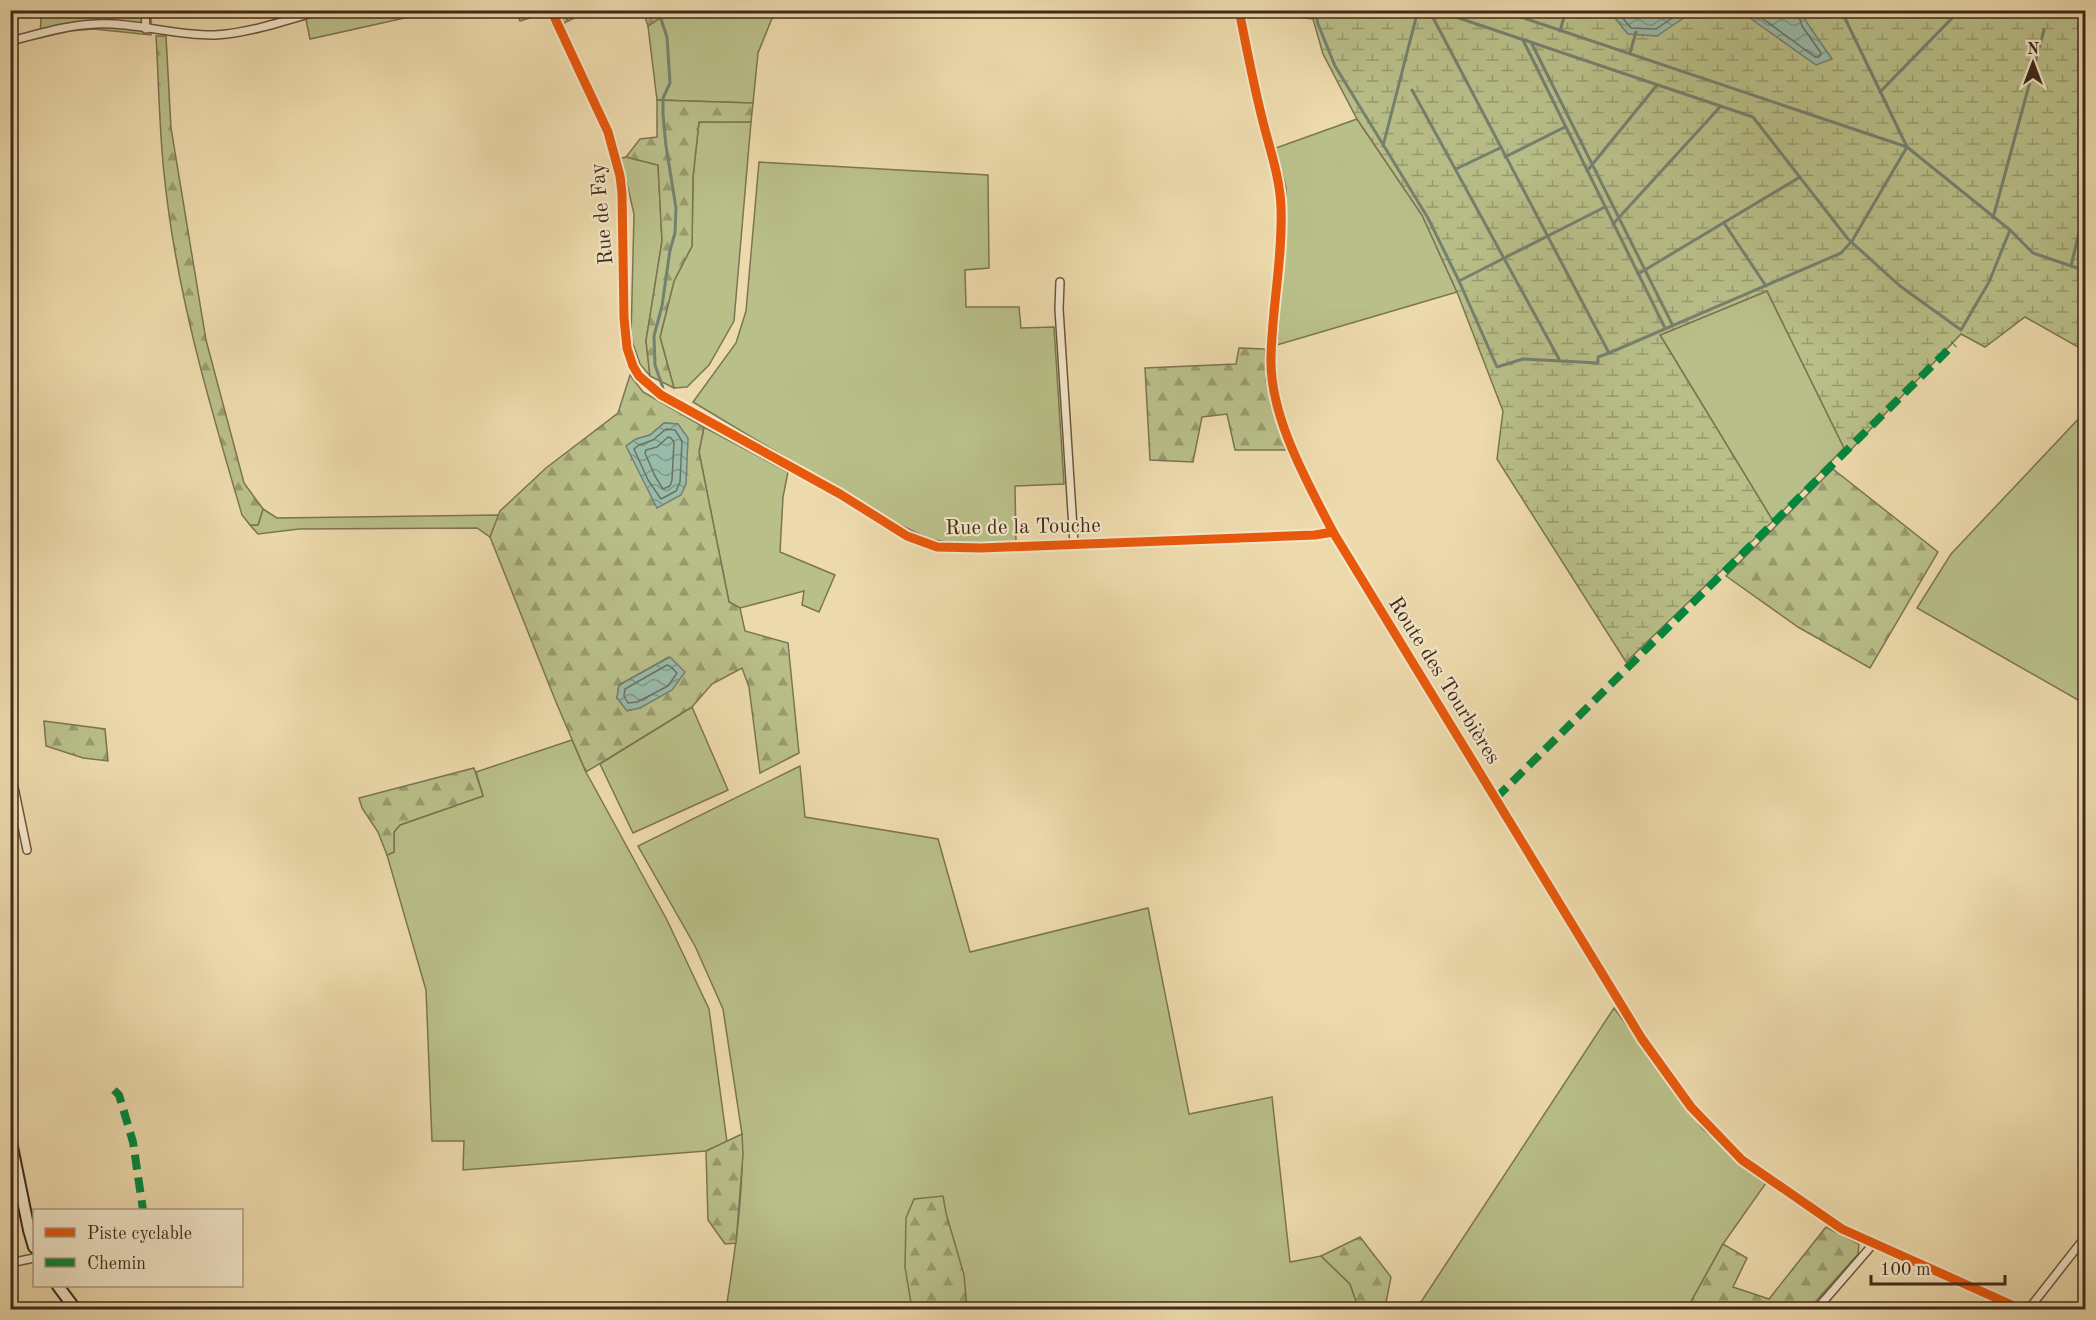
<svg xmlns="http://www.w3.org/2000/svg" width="2096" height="1320" font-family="'Old Standard TT',serif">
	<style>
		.grass { fill: #b9bf89; stroke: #7c7452; stroke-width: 1.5 }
		.forest { fill: url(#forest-firs); stroke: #7c7452; stroke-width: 1.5; fill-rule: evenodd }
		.wetland { fill: url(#wetland-marsh); stroke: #7c7452; stroke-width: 1.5 }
		.water { fill: url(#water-waves); stroke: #758170; stroke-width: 1.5 }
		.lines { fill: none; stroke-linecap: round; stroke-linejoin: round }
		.shore { stroke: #6c7262; stroke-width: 1.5 }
		.stream { stroke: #758170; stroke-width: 3 }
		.street-casing { stroke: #6b553e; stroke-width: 10 }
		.secondary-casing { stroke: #40291a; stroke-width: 14 }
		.street { stroke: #f3e7c9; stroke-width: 7 }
		.secondary { stroke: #f3e7c9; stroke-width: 10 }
		.quiet { stroke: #00873e; stroke-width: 8; stroke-dasharray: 15 8; stroke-linecap: butt }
		.cycleway-casing { stroke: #f3e7c9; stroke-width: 13 }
		.cycleway { stroke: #e8590c; stroke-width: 9 }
		.labels { text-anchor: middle; stroke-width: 4.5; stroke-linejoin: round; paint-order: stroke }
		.street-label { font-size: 21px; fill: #40291a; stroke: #f3e7c9 }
	</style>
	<defs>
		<pattern id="forest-firs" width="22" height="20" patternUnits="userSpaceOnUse" patternTransform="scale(1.5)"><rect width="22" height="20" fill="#b9bf89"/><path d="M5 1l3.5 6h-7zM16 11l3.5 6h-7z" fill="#989b6f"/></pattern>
		<pattern id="wetland-marsh" width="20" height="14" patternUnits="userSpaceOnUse" patternTransform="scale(1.5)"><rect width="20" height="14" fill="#b9bf89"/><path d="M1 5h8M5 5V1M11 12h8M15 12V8" fill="none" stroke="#989b6f"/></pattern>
		<pattern id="water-waves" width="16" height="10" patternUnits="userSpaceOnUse" patternTransform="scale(1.5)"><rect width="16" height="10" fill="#9ba"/><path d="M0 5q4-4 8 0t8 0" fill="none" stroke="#7e988a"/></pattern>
	</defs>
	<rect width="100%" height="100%" fill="#eddaac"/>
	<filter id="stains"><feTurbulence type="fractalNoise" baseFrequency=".00333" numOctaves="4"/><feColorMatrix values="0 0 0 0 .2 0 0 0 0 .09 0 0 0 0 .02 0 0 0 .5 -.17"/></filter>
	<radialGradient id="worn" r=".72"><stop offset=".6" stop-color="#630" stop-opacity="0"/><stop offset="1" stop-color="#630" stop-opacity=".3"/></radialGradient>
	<g class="grass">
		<polygon points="304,10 436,11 310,39"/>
		<polygon points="38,11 151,11 151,35 94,29 69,31 40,38 41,17"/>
		<polygon points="516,11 561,11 568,21 555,28 547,12 520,21"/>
		<polygon points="669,11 775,11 758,53 753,103 657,100 648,26"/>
		<polygon points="1357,119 1422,215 1457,292 1277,345 1286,233 1286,188 1276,148"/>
		<polygon points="699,122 751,122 734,321 709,365 687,387 674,388 660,337 674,281 692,246 693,177"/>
		<polygon points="626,157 658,165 662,241 646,341 650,376 640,364 631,338 634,214 621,158"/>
		<polygon points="759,162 988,175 989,268 965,270 966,307 1019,307 1021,328 1054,327 1064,484 1015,486 1016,542 959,544 929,539 890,520 693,402 736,343 746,311"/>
		<polygon points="1767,291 1844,448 1773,521 1660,335"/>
		<polygon points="2085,412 2085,704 1917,608 1951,554"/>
		<polygon points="704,427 788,472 783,497 780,552 835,575 819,612 802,605 804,591 740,608 729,602 699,452"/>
		<polygon points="263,509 277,518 499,515 490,537 477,528 299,529 258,534 250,525 258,525"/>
		<polygon points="692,707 728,790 633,833 600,764"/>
		<polygon points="572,740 586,772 667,920 709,1009 727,1142 706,1151 463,1170 464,1141 432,1141 426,990 387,855 394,852 394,832 400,825 483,796 476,772"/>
		<path d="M800 766 805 817 938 839 970 952 1148 908 1189 1114 1272 1097 1290 1262 1321 1256 1350 1284 1357 1304 1351 1310 726 1309C735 1252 744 1193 742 1134L723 1009 695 946 638 846Z"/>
		<polygon points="1614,1008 1703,1129 1766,1183 1723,1244 1687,1309 1433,1310 1421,1302"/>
	</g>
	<g class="forest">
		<polygon points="561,11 589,11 568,21"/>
		<polygon points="669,11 669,12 648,26 643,11"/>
		<path d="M156 36H166L171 128 206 340 244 483 263 509 258 525H250L242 515C210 406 177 295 165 182 159 133 159 84 156 36Z"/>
		<polygon points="657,100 753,103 751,122 699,122 693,177 692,246 674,281 660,337 674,388 650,376 646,341 662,241 658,165 626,157 640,139 657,137"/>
		<polygon points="1239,348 1265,349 1266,381 1286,450 1235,450 1227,414 1202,417 1193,462 1150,460 1145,368 1236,364"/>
		<path d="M630 375 643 392 704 427 699 452 729 602 740 608 745 631 788 643 799 753 760 773 749 687 742 668 712 684 692 707 586 772 556 702 490 537 500 511 546 468 618 413ZM664 423 678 424 626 446 636 439 650 435ZM669 657 617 698 619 685Z"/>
		<polygon points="1833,469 1938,552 1870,668 1798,627 1726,576"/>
		<polygon points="44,721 105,729 108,761 83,758 46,746"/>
		<polygon points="474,768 483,796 400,825 394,832 394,852 387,855 378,832 362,808 359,798"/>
		<polygon points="742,1134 743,1154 736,1243 725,1244 708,1220 706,1151"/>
		<polygon points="943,1196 946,1213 964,1275 967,1309 912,1309 905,1267 906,1218 914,1199"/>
		<polygon points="1826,1227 1859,1244 1858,1254 1809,1309 1687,1309 1723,1244 1747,1258 1733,1287 1769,1299"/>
		<polygon points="1360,1237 1391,1277 1385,1308 1387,1309 1351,1309 1357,1304 1350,1284 1321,1256"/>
	</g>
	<polygon class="wetland" points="1253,11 2085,11 2085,351 2025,317 1985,347 1961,334 1847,454 1767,291 1660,335 1773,521 1626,662 1497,459 1503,411 1457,292 1422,215 1357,119 1323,54 1313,19"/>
	<g class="water">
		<polygon points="1615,11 1615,10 1705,11 1694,11 1657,36 1628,34 1614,17"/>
		<polygon points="1740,11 1802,11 1807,23 1832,59 1816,65"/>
		<polygon points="664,423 678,424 688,438 686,484 681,495 657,508 626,446 636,439 650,435"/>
		<polygon points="670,657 685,672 672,690 640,708 627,711 617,698 619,685"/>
	</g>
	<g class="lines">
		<g class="shore">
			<polyline points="1621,10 1621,16 1631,28 1656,29 1684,10"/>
			<polyline points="1751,10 1815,57 1819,57 1821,53 1802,26 1797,10"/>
			<polygon points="666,429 675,430 682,441 680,482 676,491 661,499 648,480 634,449 639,445 653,440"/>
			<polygon points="668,437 671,438 674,442 672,480 670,486 663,489 655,476 645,453 646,450 657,447"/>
			<polygon points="667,665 670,666 677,673 668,686 637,702 628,703 624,696 625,689"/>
		</g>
		<g class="stream">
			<polyline points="658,10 667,37 670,83 663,98 663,115 666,146 676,208 675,233 670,250 662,306 654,336 655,365 663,388"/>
			<polyline points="1315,10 1318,24 1335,66 1428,218 1459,281 1497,367 1523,359 1598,363 1598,357 1609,353 1841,253 1852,241 1907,147 1841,10"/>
			<polyline points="1429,10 1609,353"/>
			<polyline points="1435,10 1753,117 1848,239 1900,286 1961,330 1989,282 2010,230"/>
			<polyline points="1500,10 1907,147 2010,230 2033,253 2086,271"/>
			<polyline points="1825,10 1843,15"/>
			<polyline points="1560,31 1566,10"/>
			<polyline points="1523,40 1665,328"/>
			<polyline points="1532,44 1672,324"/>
			<polyline points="1630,53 1636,32"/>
			<polyline points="1412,90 1559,359"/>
			<polyline points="1880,92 1960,10"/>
			<polyline points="1383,146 1418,10"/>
			<polyline points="1505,157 1565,127"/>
			<polyline points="1456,169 1500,148"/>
			<polyline points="1587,171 1657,85"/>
			<polyline points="1993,218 2044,30"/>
			<polyline points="1724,223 1766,286"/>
			<polyline points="1613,224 1720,107"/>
			<polyline points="2071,266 2086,204"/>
			<polyline points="1638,274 1800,177"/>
			<polyline points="1459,281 1605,207"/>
		</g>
		<g class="street-casing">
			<g id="street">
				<polyline points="145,10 146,29"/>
				<polyline points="551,10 608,132 620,176 622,193 624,318 627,348 633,366 639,376 661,395 840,494 907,536 937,547 981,548 1315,535 1333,532"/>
				<path d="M1239 10C1246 46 1253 82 1262 118 1269 147 1280 177 1281 207 1283 257 1272 307 1271 357 1269 415 1307 482 1333 532L1642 1039 1691 1107 1742 1160 1842 1229 2023 1310"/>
				<path d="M10 41C39 34 67 25 96 24 134 22 176 36 215 35 250 33 287 20 322 10"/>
				<polyline points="1060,282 1059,309 1074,544"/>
				<polyline points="10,772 15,792"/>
				<polyline points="10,794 15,792 27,850"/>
				<polyline points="10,1263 34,1258"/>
				<polyline points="1816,1310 1874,1243"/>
				<polyline points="2028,1310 2086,1236"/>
			</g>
		</g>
		<g class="secondary-casing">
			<g id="secondary">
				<polyline points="10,1137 29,1230 34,1247"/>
				<polyline points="58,1286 76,1310"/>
			</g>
		</g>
		<use href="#street" class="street"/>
		<use href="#secondary" class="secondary"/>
		<g class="quiet">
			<polyline points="1496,798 1954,344"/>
			<polyline points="114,1090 119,1095 133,1142 143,1210"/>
		</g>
		<g class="cycleway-casing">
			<g id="cycleway">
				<polyline points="551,10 608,132 620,176 622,193 624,318 627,348 633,366 639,376 661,395 840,494 907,536 937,547 981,548 1315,535 1333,532"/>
				<path d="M1239 10C1246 46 1253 82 1262 118 1269 147 1280 177 1281 207 1283 257 1272 307 1271 357 1269 415 1307 482 1333 532L1642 1039 1691 1107 1742 1160 1842 1229 2023 1310"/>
			</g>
		</g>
		<use href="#cycleway" class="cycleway"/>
	</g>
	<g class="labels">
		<g class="street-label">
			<text transform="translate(601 214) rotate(-95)" y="7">Rue de Fay</text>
			<text transform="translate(1023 526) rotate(-1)" y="7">Rue de la Touche</text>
			<text transform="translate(1445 680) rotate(58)" y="7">Route des Tourbières</text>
		</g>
	</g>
	<rect width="2096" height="1320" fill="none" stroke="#eddaac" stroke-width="36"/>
	<rect x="12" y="12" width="2072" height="1296" fill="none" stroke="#40291a" stroke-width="3"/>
	<rect x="18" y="18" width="2060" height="1284" fill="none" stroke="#40291a" stroke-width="1.5"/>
	<rect x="33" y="1209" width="210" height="78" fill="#f3e7c9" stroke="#ab9b83" stroke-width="1.5"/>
	<rect x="45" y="1228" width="30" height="9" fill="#e8590c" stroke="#ab9b83" stroke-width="1.5"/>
	<text x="87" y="1239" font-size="18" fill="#40291a">Piste cyclable</text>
	<rect x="45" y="1258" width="30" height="9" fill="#00873e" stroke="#ab9b83" stroke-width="1.5"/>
	<text x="87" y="1269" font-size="18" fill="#40291a">Chemin</text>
	<g transform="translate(2033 63)" stroke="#f3e7c9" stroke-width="4.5" paint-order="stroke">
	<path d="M0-4.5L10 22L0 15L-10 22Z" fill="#40291a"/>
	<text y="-9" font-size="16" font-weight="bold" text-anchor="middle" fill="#40291a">N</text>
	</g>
	<path d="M1871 1275v9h134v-9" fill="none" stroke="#40291a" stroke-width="3"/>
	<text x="1880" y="1275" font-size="18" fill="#40291a" stroke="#f3e7c9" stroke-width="4.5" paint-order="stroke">100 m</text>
	<rect width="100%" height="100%" filter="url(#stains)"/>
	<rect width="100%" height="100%" fill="url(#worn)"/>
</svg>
